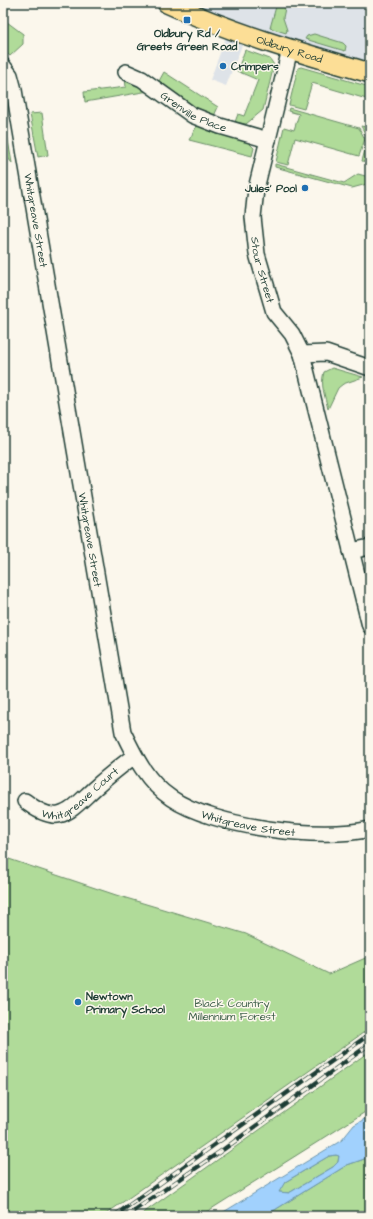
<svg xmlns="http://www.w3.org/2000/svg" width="373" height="1219" font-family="'Architects Daughter',sans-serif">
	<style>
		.built { fill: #dee3e8 }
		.green { fill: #b0db99; stroke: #688c66 }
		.water { fill: #a1d1fd; stroke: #6d96ad; fill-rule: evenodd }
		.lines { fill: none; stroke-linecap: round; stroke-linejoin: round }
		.minor-casing { stroke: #1f3d34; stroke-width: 18 }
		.major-casing { stroke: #1f3d34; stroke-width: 22 }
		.minor { stroke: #fbf7ec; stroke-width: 15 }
		.major { stroke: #fcde96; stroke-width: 19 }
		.rail-casing { stroke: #1f3d34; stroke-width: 4.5 }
		.rail { stroke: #fbf7ec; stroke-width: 3; stroke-dasharray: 9; stroke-linecap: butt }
		.poi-dot { fill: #1f6fb2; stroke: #fbf7ec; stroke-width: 1.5 }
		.labels { text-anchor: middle; stroke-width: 3; stroke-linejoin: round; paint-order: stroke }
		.poi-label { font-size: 11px; font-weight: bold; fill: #1f3d34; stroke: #fbf7ec; text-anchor: start }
		.street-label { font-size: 11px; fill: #1f3d34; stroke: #fbf7ec }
		.park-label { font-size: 11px; fill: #3c5d48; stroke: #fbf7ec }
	</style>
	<rect width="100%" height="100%" fill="#fbf7ec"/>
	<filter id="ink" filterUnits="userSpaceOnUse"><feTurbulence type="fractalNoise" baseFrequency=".025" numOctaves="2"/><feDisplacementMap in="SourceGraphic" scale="8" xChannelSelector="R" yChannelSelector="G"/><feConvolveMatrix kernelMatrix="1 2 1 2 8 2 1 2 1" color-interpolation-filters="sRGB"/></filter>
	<g filter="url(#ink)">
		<polygon class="built" points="167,3 370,3 370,73 246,35 226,86 210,80 229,29"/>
		<g class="green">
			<polygon points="277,3 286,3 283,18 287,30 286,33 270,28"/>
			<polygon points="3,19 23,34 23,44 10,56 3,50"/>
			<polygon points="314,34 343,43 346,46 345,51 305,39 307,36"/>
			<polygon points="245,50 270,59 274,65 263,110 246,124 235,122 238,114 244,116 258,80 237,71"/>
			<polygon points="301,67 370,87 370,100 312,83 304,109 289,105 298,68"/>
			<polygon points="164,72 218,107 214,116 198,109 159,81"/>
			<polygon points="125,78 149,91 85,102 84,92 126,87"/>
			<polygon points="289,108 359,128 365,139 359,156 295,138 288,165 276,162 284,127 294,130 299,114 288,111"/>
			<polygon points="3,112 12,163 3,152"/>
			<polygon points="42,113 48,155 38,157 30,114"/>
			<polygon points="198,124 248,142 254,148 252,156 189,140"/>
			<polygon points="361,126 370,128 370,163 362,161 368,139"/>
			<polygon points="275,164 344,183 358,174 369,177 367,184 352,188 275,167"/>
			<path d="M332 368 363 377 343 384 338 388 328 409C325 396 320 385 324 372Z"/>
			<polygon points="3,857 116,895 246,934 329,974 370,956 370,1028 103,1216 3,1216"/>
			<polygon points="370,1051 370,1109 200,1216 139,1216"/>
			<polygon points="336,1155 339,1156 338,1162 333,1167 289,1193 278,1192 285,1182 329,1156"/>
			<polygon points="370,1157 370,1216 265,1216 347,1165"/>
		</g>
		<path class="water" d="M370 1116V1157L347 1165 265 1216H217L342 1140 354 1125ZM336 1155 339 1156 338 1162 333 1167 289 1193 279 1192 285 1182 329 1156Z"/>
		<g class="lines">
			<g class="minor-casing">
				<g id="minor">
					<path id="s1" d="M290 49 256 189 253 217 257 254 274 312 292 334 302 354 370 626"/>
					<path id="s2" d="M3 66 10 75 14 90 123 732C135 757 147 782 171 798 213 827 320 841 370 829"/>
					<path id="s3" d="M126 72 142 79 192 115 220 126 268 140"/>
					<polyline points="302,354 326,353 370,368"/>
					<polyline points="351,551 370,547"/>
					<path id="s4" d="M25 801C60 829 69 811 96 787 108 776 121 766 134 756"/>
				</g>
			</g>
			<g class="major-casing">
				<g id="major">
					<path id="s5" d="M167 3C232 33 301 53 370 73"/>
				</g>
			</g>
			<use href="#minor" class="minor"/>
			<use href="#major" class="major"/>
			<g class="rail-casing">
				<g id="rail">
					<polyline points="114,1216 370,1034"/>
					<polyline points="126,1216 224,1149 370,1044"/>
				</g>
			</g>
			<use href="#rail" class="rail"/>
		</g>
	</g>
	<g class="poi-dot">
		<rect x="183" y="16" width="8" height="8" rx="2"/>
		<circle cx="223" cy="66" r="4"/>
		<circle cx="305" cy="188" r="4"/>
		<circle cx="78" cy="1002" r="4"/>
	</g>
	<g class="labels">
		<g class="poi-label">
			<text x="187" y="37" text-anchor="middle">Oldbury Rd /<tspan x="187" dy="13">Greets Green Road</tspan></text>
			<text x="231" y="70">Crimpers</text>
			<text x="297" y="192" text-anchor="end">Jules' Pool</text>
			<text x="86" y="1000">Newtown<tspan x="86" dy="13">Primary School</tspan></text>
		</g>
		<g class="street-label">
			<text dy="4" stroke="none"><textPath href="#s5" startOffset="131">Oldbury Road</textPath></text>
			<text dy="4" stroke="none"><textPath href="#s3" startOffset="79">Grenville Place</textPath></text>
			<text dy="4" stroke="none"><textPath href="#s2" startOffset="159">Whitgreave Street</textPath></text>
			<text dy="4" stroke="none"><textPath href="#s1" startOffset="226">Stour Street</textPath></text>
			<text dy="4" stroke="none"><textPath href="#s2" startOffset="483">Whitgreave Street</textPath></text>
			<text dy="4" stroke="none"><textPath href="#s4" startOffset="66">Whitgreave Court</textPath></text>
			<text dy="4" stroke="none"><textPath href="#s2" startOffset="843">Whitgreave Street</textPath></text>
		</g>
		<g class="park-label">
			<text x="232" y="1007">Black Country<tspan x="232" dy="13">Millennium Forest</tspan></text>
		</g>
	</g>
	<rect width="373" height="1219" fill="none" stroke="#fbf7ec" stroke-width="16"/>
	<rect x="8" y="8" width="357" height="1203" fill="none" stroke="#1f3d34" stroke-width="1.5" filter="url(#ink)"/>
</svg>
